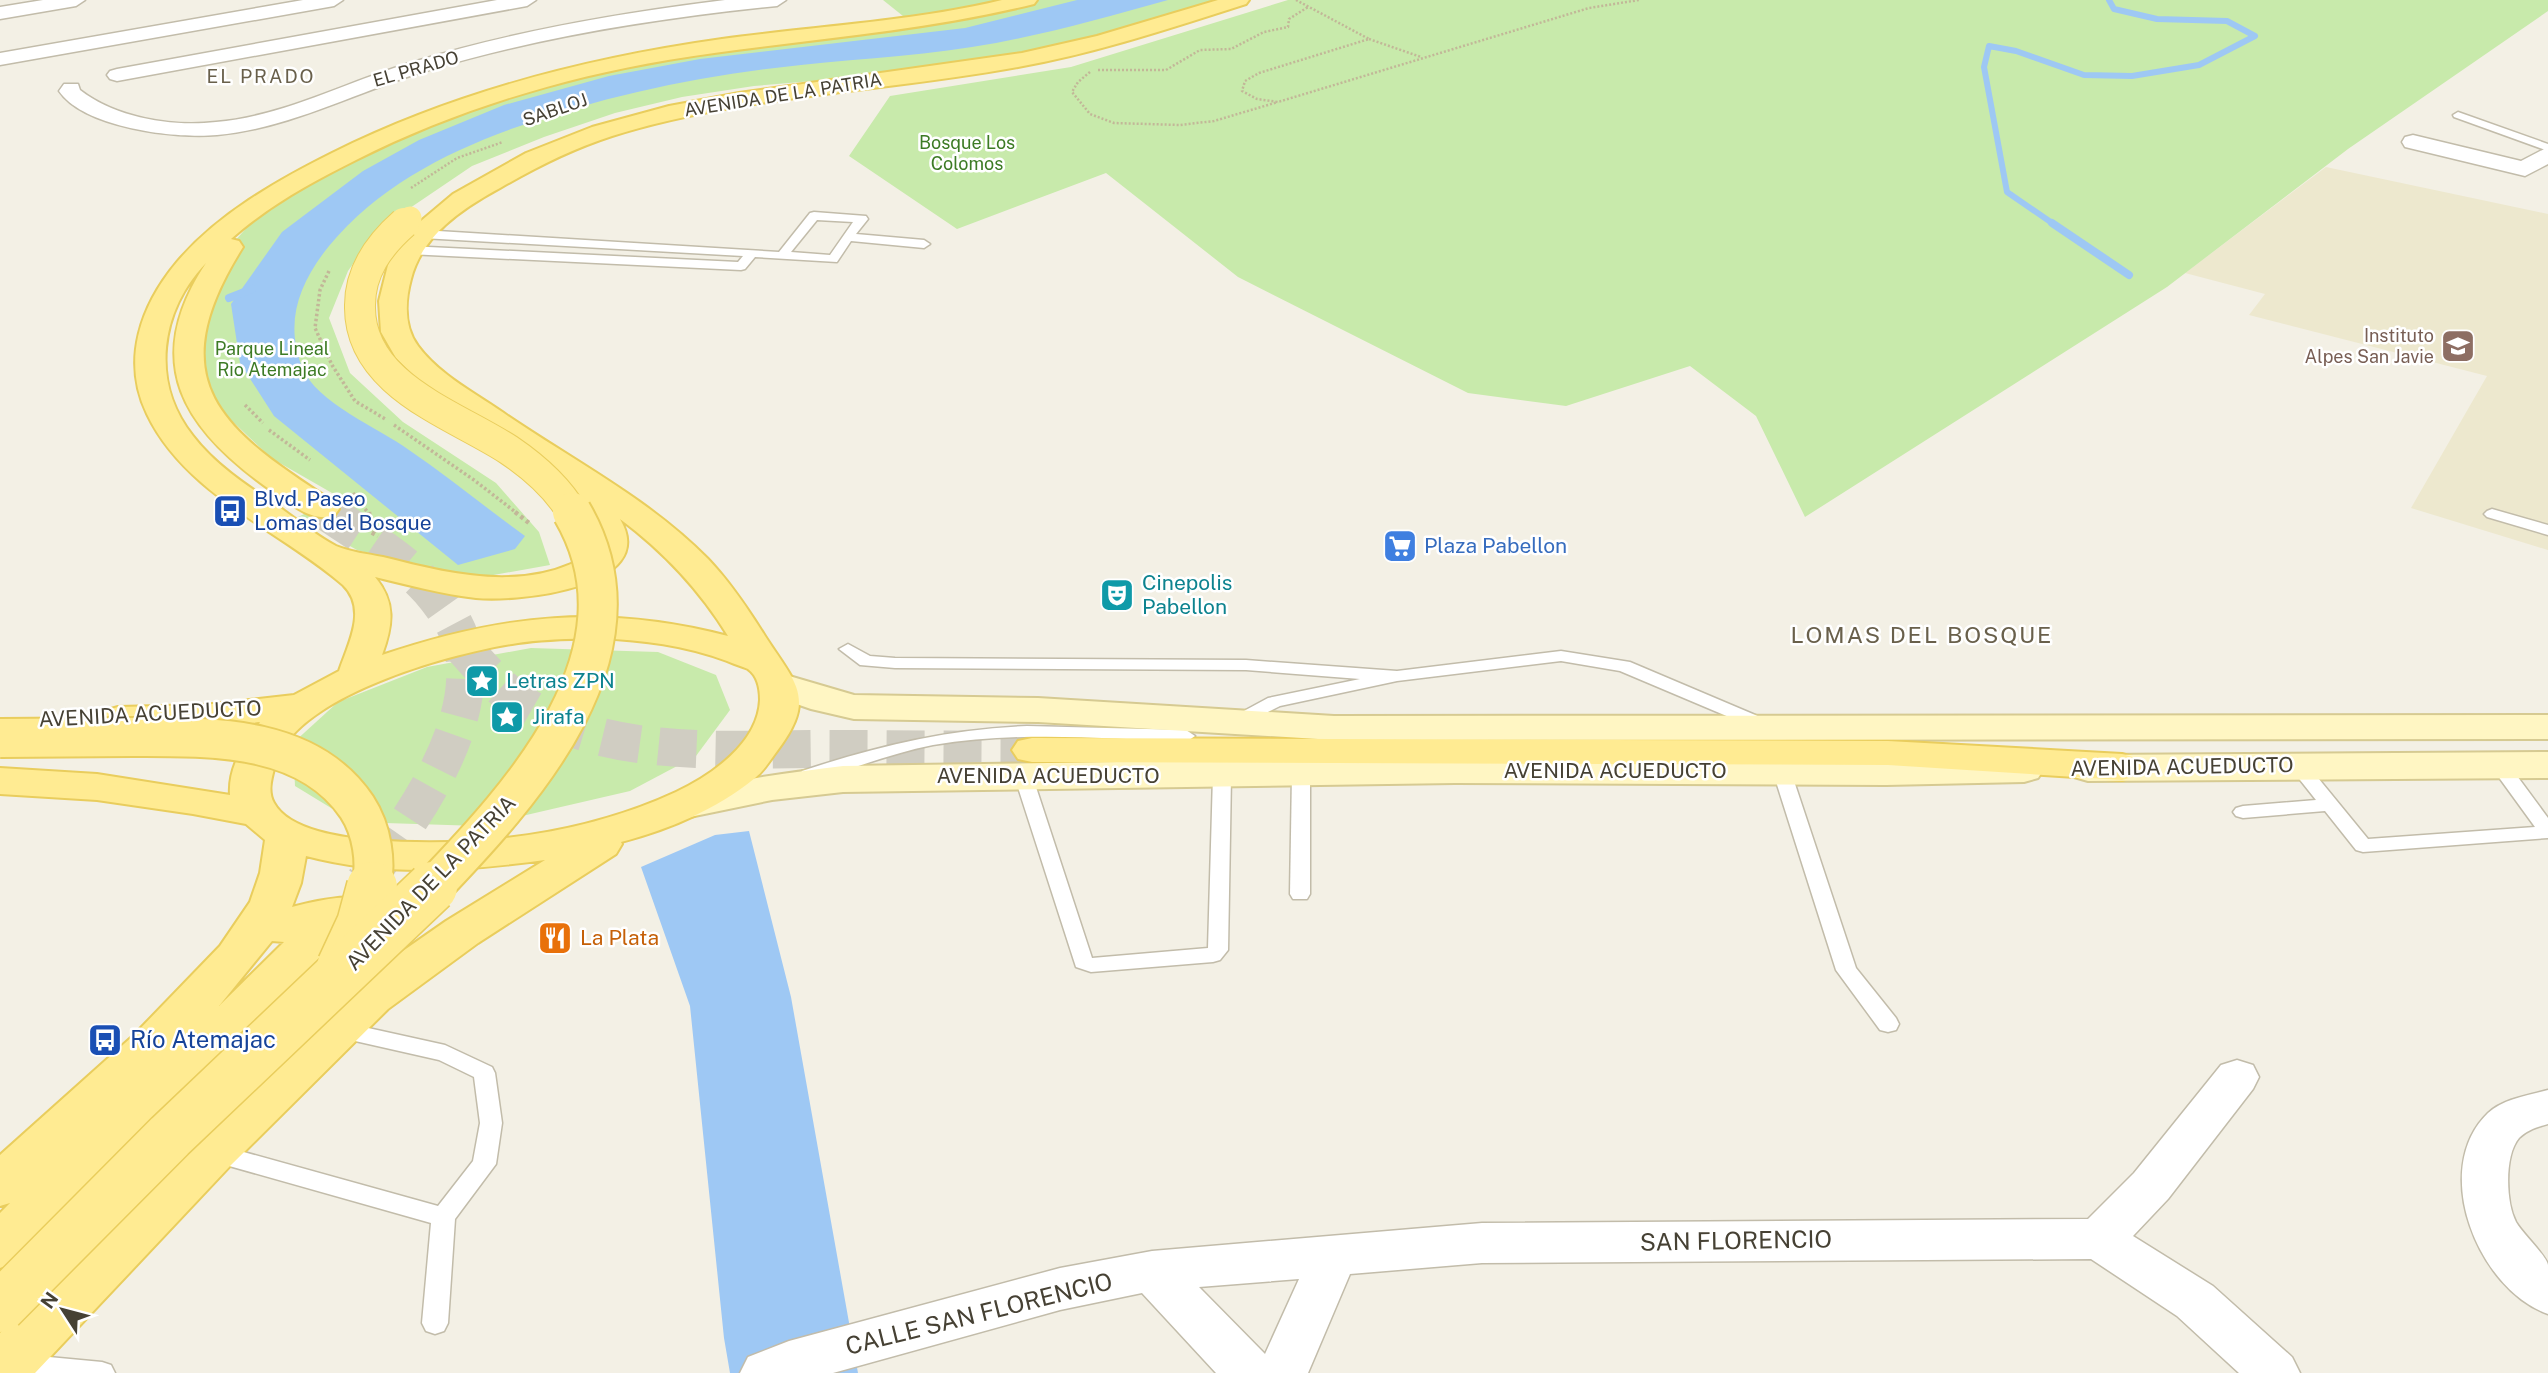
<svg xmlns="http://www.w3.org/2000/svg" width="2548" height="1373" font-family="'Public Sans',sans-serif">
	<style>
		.education { fill: #ede8ce }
		.green { fill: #c8eaab }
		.water { fill: #9ec8f4 }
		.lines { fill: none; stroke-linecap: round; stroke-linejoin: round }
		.stream-far1 { stroke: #9ec8f4; stroke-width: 6 }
		.stream { stroke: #9ec8f4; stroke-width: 8 }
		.primary-tunnel-far1 { stroke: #d0cdc2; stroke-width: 30; stroke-dasharray: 30 15; stroke-linecap: butt }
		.primary-tunnel { stroke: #d0cdc2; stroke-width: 38; stroke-dasharray: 38 19; stroke-linecap: butt }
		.lane-casing { stroke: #c2bcaa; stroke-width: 3 }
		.street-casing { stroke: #c2bcaa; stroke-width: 3 }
		.secondary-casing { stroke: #d6ca92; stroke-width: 4 }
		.primary-casing { stroke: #e9cd5d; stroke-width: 4 }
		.path-far2 { stroke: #c2b798; stroke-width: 2.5; stroke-dasharray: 2 2; stroke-linecap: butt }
		.path-far1 { stroke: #c2b798; stroke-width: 3.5; stroke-dasharray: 2.5 2.5; stroke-linecap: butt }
		.path { stroke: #c2b798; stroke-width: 4.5; stroke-dasharray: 3.5 3.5; stroke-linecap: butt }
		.lane { fill: #fff; fill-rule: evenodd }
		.street { fill: #fff; fill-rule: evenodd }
		.secondary { fill: #fff6c3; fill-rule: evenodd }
		.primary { fill: #ffeb92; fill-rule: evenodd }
		.primary-bridge-far3-casing { stroke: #e9cd5d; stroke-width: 24; stroke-linecap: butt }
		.primary-bridge-far2-casing { stroke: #e9cd5d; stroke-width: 32; stroke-linecap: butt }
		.primary-bridge-far1-casing { stroke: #e9cd5d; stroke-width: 42; stroke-linecap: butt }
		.primary-bridge-casing { stroke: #e9cd5d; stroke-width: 53; stroke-linecap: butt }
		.primary-bridge-far3 { stroke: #ffeb92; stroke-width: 23 }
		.primary-bridge-far2 { stroke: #ffeb92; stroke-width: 30 }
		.primary-bridge-far1 { stroke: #ffeb92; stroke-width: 38 }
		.primary-bridge { stroke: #ffeb92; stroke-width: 50 }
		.labels { text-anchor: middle; stroke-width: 5; stroke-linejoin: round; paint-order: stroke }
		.far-street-label { font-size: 18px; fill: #464134; stroke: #fff }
		.far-park-label { font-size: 18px; fill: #3d7b25; stroke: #fff }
		.far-education-label { font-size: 18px; fill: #785e54; stroke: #fff; text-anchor: end }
		.far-neighbourhood-label { font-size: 19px; letter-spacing: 2px; fill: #69604b; stroke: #fff }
		.transit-label { font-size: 21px; fill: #164399; stroke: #fff; text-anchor: start }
		.shop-label { font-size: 21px; fill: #366cbe; stroke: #fff; text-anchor: start }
		.culture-label { font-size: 21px; fill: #0d838f; stroke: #fff; text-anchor: start }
		.street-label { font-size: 21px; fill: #464134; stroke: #fff }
		.food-label { font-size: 21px; fill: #c56008; stroke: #fff; text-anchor: start }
		.neighbourhood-label { font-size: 23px; letter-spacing: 2px; fill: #69604b; stroke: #fff }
		.near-transit-label { font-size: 24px; fill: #164399; stroke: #fff; text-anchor: start }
		.near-street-label { font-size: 24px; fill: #464134; stroke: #fff }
	</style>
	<rect width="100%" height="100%" fill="#f3f0e5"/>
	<polygon class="education" points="2326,167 2548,214 2548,550 2411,508 2487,376 2249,315 2265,294 2185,273"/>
	<g class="green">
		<polygon points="883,0 1008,0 908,20"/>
		<polygon points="1037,0 1227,0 1059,47 884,75 754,86 682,97 615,113 544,137 472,166 376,231 348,271 329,318 350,373 403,422 496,483 539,532 550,565 488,576 424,568 357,550 298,517 339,497 271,458 229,418 205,385 201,348 210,280 235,241 275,195 420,125 617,66"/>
		<polygon points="1288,0 2548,0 2548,11 2348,149 2167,287 1805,517 1756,416 1690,366 1566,406 1468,393 1238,277 1106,173 957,229 849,156 890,96 1071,67"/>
		<polygon points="531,648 658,652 716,675 730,710 696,756 630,791 479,826 354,822 295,786 293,743 338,702 427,667"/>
	</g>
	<g class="water">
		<path d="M1077 0H1168C1111 16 1054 32 996 43 932 55 866 58 801 65 703 75 607 95 514 128 444 153 377 188 329 246 300 282 284 321 302 367 316 403 379 428 409 450 449 477 486 508 525 536L515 549 458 565 274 416 240 363 231 304 282 232 363 171 419 140 504 105 609 76 700 59 965 28Z"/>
		<polygon points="749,831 791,997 858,1373 730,1373 724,1338 690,1006 641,867 715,835"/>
	</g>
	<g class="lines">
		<polyline class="stream-far1" points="2055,225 2007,192 1984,67 1989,46 2016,51 2084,75 2132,76 2199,65 2255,36 2227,21 2157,19 2114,9 2109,0"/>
		<g class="stream">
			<polyline points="2052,223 2129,275"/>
			<polyline points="229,298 252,289"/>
		</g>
		<polyline class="primary-tunnel-far1" points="322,509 330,514"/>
		<g class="primary-tunnel">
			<path d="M327 512C362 536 400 557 429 589 441 603 454 620 460 638 486 719 411 822 364 882"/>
			<path d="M462 646C483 670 504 694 532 710 618 759 730 749 825 749 894 749 963 750 1032 750"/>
		</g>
		<g class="lane-casing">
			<g id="lane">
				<polygon points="2458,112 2548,144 2548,151 2454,117 2453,115"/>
				<path d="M814 212 866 216 868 219 856 234 924 240 930 244 924 248 851 241 837 262 755 257 745 269 741 270 408 254 402 250 408 246 738 262 743 256 422 238 416 234 422 230 779 252 810 213ZM817 220 853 222 830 255 791 252Z"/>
				<polygon points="2492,509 2548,525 2548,535 2487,517 2484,514 2487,511"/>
				<polygon points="848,644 870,656 895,658 1246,660 1397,671 1561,651 1630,662 1767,720 1770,724 1767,728 1755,728 1620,671 1561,661 1397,681 1280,706 1237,727 1231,726 1228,722 1231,718 1268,698 1360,679 1246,670 895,668 860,665 839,649"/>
				<path d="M1027 726 1186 730 1195 736 1186 742C1102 738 1017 731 933 745 891 753 851 770 809 781L800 775 802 771C877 746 949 729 1027 726Z"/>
				<polygon points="2499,759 2506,761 2548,818 2548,838 2363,852 2356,850 2325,811 2243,818 2236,816 2233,812 2236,808 2243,806 2316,800 2289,766 2298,760 2305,762 2368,839 2535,827 2490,765"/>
				<polygon points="1782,766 1791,772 1856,968 1896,1018 1899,1024 1896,1030 1888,1032 1880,1030 1836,970 1773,772"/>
				<polygon points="1301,768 1310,774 1310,894 1307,899 1293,899 1290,894 1292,774"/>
				<polygon points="1023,769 1032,775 1092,958 1208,948 1213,776 1215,772 1229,772 1231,776 1228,950 1220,960 1213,962 1091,972 1076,967 1014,775"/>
				<polygon points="341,1022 445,1045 492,1067 495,1073 502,1123 496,1164 455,1219 448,1323 444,1331 435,1334 426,1331 422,1323 431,1223 215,1162 207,1159 203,1153 207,1147 215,1144 438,1206 473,1161 480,1123 474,1077 439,1060 333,1036 330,1030 333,1024"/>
				<polygon points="17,1354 102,1362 111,1365 115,1373 8,1373 4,1365 8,1357"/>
			</g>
		</g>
		<g class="street-casing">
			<g id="street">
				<polygon points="43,0 85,0 76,6 0,19 0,7"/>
				<polygon points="303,0 343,0 334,6 0,65 0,53"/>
				<polygon points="497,0 536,0 527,6 117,81 110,79 107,75 110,71 117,69"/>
				<path d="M725 0H786L777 6C660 18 542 36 429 70 358 91 292 128 217 135 176 139 84 128 59 91L64 84H78L80 90C116 118 172 127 216 122 285 116 348 81 413 62 514 31 620 13 725 0Z"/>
				<polygon points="2413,135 2521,161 2548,147 2548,164 2525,176 2405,147 2402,142 2405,137"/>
				<path d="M2237 1060 2253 1065 2259 1077 2253 1089 2168 1199 2133 1236 2213 1286 2292 1357 2300 1373H2239L2177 1316 2091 1259 1482 1263 1350 1274 1308 1373H1216L1142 1293 1060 1310 833 1373H740L748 1357 789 1341 1060 1268 1152 1251 1482 1223 2088 1219 2134 1173 2221 1065ZM1299 1279 1265 1354 1199 1287Z"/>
				<path d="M2548 1090V1124C2537 1127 2527 1130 2519 1138 2504 1156 2506 1203 2516 1222 2523 1234 2546 1255 2548 1265 2548 1279 2548 1299 2548 1314 2479 1290 2429 1170 2488 1113 2503 1099 2529 1095 2548 1090Z"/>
			</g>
		</g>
		<g class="secondary-casing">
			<g id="secondary">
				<polygon points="779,673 854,695 1038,698 1334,716 2548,715 2548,739 1334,740 1038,722 854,719 811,709 765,693 760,685 765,677"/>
				<polygon points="2548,752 2548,778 2088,781 2074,777 2068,768 2074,759 2088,755"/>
				<path d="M2024 756 2038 760 2044 769 2038 778 2024 782 1886 785 1455 783 843 792 772 800 685 818 670 814 664 805 670 796C727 781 785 773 843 766L1455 757 1886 759Z"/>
			</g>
		</g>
		<g class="primary-casing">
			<g id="primary">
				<path d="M1002 0H1037L1034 4C914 34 790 40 668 60 561 78 453 111 356 160 312 182 268 206 231 239L239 241 243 247C158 382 221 429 334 502L339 509 334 516C310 522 292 504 272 491 184 430 140 363 206 263 160 311 150 382 193 436 215 465 249 487 279 507 296 519 318 537 336 546 350 552 368 554 383 557 443 572 511 590 571 564 580 560 592 555 594 544 597 521 569 503 557 487L562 480 422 383 396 358 381 332 379 301 389 261 415 226 453 194 526 153 592 127 669 106 739 93 1022 53 1097 36 1218 0H1249L1246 4C1171 28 1096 53 1018 67 883 92 743 95 612 136 572 149 536 167 500 188 463 208 422 235 411 279 405 301 404 327 418 346 440 376 479 395 508 416 576 462 650 500 708 559 730 582 748 609 765 636 796 684 817 698 777 751 770 760 764 771 755 778 717 809 668 830 621 842L622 844 616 854 478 943 388 1009 230 1166 35 1373H0V1333L194 1138 354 985 446 921 545 860C464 871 386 877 306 856L301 883 292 907C329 897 387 885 410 925L404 936C382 942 380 937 361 929 353 925 342 927 333 928L339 937 332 948 287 996 19 1261 0 1268V1213L10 1203 0 1206V1155L134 1035 220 946 250 902 260 873 265 840 246 824 193 814 97 800 0 794V768L97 774 230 795C228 767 244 744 260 722 215 727 147 738 104 727L98 719 104 711 118 707 203 705 294 695 339 671C348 644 368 609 343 585 279 530 185 494 147 414 121 360 141 305 177 262 218 214 276 181 332 153 454 92 587 58 722 39 815 26 910 22 1002 0ZM620 519C664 552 699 589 728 636 604 604 503 614 382 655 393 625 396 602 375 577 408 585 442 594 476 598 517 602 661 588 620 519ZM597 638C642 640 685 645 727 661 733 664 742 666 748 669 758 676 760 689 760 700 758 743 712 775 676 792 583 835 475 848 373 840 345 838 289 831 274 803 267 791 272 777 275 765 294 696 449 654 512 644 540 639 569 639 597 638ZM272 941 284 942 219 1006Z"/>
				<polygon points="1032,738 1888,741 2122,754 2136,758 2142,767 2136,776 2122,780 1888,765 1032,762 1018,759 1012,750 1018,741"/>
			</g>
		</g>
		<g class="path-far2">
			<polyline points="1296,0 1369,39 1259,73 1245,81 1242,91 1257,99 1278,102 1589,8 1639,0"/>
			<polyline points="1369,39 1421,57"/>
			<polyline points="1098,70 1166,70 1200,50 1231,49 1264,32 1288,27 1289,19 1308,7"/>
			<polyline points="1090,72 1078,82 1072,92 1090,114 1114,123 1180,125 1214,121 1278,102"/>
			<polyline points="411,188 457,158 503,142"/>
		</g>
		<g class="path-far1">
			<polyline points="329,271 320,290 315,328 332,365 355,401 387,420"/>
			<polyline points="245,405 263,423"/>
			<polyline points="394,425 474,480 518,514"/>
			<polyline points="269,430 310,460"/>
			<polyline points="353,493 369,514"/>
		</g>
		<g class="path">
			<polyline points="369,512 371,532 378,536"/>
			<polyline points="515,512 529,523"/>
		</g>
		<use href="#lane" class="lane"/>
		<use href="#street" class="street"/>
		<use href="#secondary" class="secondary"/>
		<use href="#primary" class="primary"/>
		<g class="primary-bridge-far3-casing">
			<polyline id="primary-bridge-far3" points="402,225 410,218"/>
		</g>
		<g class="primary-bridge-far2-casing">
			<path id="primary-bridge-far2" d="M404 223C379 245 360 271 360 305 358 385 454 414 509 450 534 467 558 488 573 514"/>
		</g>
		<g class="primary-bridge-far1-casing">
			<g id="primary-bridge-far1">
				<path d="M0 738C44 738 89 737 133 737 211 737 308 734 357 807 372 830 377 862 371 889"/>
				<path d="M431 889C522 794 654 652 572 512"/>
			</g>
		</g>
		<g class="primary-bridge-casing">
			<g id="primary-bridge">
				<polyline points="342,967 362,924 372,887"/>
				<polyline points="0,1307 170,1136 432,887"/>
			</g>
		</g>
		<use href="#primary-bridge-far3" class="primary-bridge-far3"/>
		<use href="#primary-bridge-far2" class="primary-bridge-far2"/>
		<use href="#primary-bridge-far1" class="primary-bridge-far1"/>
		<use href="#primary-bridge" class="primary-bridge"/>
	</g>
	<defs>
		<g id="school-square" transform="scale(1.75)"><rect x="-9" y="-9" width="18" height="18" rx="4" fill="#8d6e63" stroke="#fff"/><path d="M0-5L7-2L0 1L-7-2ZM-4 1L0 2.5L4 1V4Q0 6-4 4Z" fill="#fff"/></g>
		<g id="bus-square" transform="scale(1.75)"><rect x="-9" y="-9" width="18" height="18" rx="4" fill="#1a4fb4" stroke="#fff"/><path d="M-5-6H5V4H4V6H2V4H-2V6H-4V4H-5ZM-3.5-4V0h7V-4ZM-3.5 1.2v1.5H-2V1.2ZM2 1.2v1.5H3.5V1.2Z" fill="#fff"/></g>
		<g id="supermarket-square" transform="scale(1.75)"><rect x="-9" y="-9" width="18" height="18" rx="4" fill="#3f7fe0" stroke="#fff"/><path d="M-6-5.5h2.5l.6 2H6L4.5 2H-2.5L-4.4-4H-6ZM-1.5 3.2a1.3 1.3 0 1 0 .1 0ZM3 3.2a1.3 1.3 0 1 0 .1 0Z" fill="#fff"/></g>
		<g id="theatre-square" transform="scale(1.75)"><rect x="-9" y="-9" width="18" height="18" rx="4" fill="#0f9aa8" stroke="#fff"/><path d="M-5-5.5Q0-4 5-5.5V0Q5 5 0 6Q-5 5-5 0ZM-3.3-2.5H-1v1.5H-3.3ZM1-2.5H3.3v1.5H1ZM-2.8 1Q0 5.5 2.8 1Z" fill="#fff"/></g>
		<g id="sight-square" transform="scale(1.75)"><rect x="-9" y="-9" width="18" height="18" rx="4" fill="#0f9aa8" stroke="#fff"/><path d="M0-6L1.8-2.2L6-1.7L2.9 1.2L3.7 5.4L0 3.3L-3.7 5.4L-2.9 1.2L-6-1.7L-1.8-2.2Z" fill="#fff"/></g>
		<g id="restaurant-square" transform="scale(1.75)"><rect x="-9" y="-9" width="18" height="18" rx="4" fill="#e8710a" stroke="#fff"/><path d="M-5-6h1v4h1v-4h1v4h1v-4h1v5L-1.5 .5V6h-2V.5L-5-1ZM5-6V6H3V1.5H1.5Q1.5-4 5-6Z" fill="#fff"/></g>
	</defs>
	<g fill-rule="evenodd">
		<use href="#school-square" x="2458" y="346"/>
		<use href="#bus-square" x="230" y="511"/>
		<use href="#supermarket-square" x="1400" y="546"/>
		<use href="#theatre-square" x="1117" y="595"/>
		<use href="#sight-square" x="482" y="681"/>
		<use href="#sight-square" x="507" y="717"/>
		<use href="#restaurant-square" x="555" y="938"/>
		<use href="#bus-square" x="105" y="1040"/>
	</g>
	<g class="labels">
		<g class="far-street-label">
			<text transform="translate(416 69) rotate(-16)" y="6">EL PRADO</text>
			<text transform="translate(783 95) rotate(-9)" y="6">AVENIDA DE LA PATRIA</text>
			<text transform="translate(555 110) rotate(-19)" y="6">SABLOJ</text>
		</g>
		<g class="far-park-label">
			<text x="967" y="149">Bosque Los<tspan x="967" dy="21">Colomos</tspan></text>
			<text x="272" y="355">Parque Lineal<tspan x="272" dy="21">Rio Atemajac</tspan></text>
		</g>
		<g class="far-education-label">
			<text x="2434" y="342">Instituto<tspan x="2434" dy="21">Alpes San Javie</tspan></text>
		</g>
		<g class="far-neighbourhood-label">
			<text x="261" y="83">EL PRADO</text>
		</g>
		<g class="transit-label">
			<text x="254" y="506">Blvd. Paseo<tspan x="254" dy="24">Lomas del Bosque</tspan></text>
		</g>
		<g class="shop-label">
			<text x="1424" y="553">Plaza Pabellon</text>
		</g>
		<g class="culture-label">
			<text x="1142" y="590">Cinepolis<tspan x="1142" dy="24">Pabellon</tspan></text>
			<text x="506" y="688">Letras ZPN</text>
			<text x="532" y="724">Jirafa</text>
		</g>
		<g class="street-label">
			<text transform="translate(150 714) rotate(-3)" y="7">AVENIDA ACUEDUCTO</text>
			<text transform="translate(2182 767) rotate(-1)" y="7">AVENIDA ACUEDUCTO</text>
			<text x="1615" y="778">AVENIDA ACUEDUCTO</text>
			<text x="1048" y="783">AVENIDA ACUEDUCTO</text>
			<text transform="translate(431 883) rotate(-46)" y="7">AVENIDA DE LA PATRIA</text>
		</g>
		<g class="food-label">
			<text x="580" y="945">La Plata</text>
		</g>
		<g class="neighbourhood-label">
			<text x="1922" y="643">LOMAS DEL BOSQUE</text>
		</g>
		<g class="near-transit-label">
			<text x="130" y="1048">Río Atemajac</text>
		</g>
		<g class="near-street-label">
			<text transform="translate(1736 1241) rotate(-1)" y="8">SAN FLORENCIO</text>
			<text transform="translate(979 1314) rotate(-14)" y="8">CALLE SAN FLORENCIO</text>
		</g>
	</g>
	<g transform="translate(63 1310) rotate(306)" stroke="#ffffff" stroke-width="5" paint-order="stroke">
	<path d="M0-5L12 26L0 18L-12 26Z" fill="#464134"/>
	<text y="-10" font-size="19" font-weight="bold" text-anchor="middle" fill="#464134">N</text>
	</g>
</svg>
